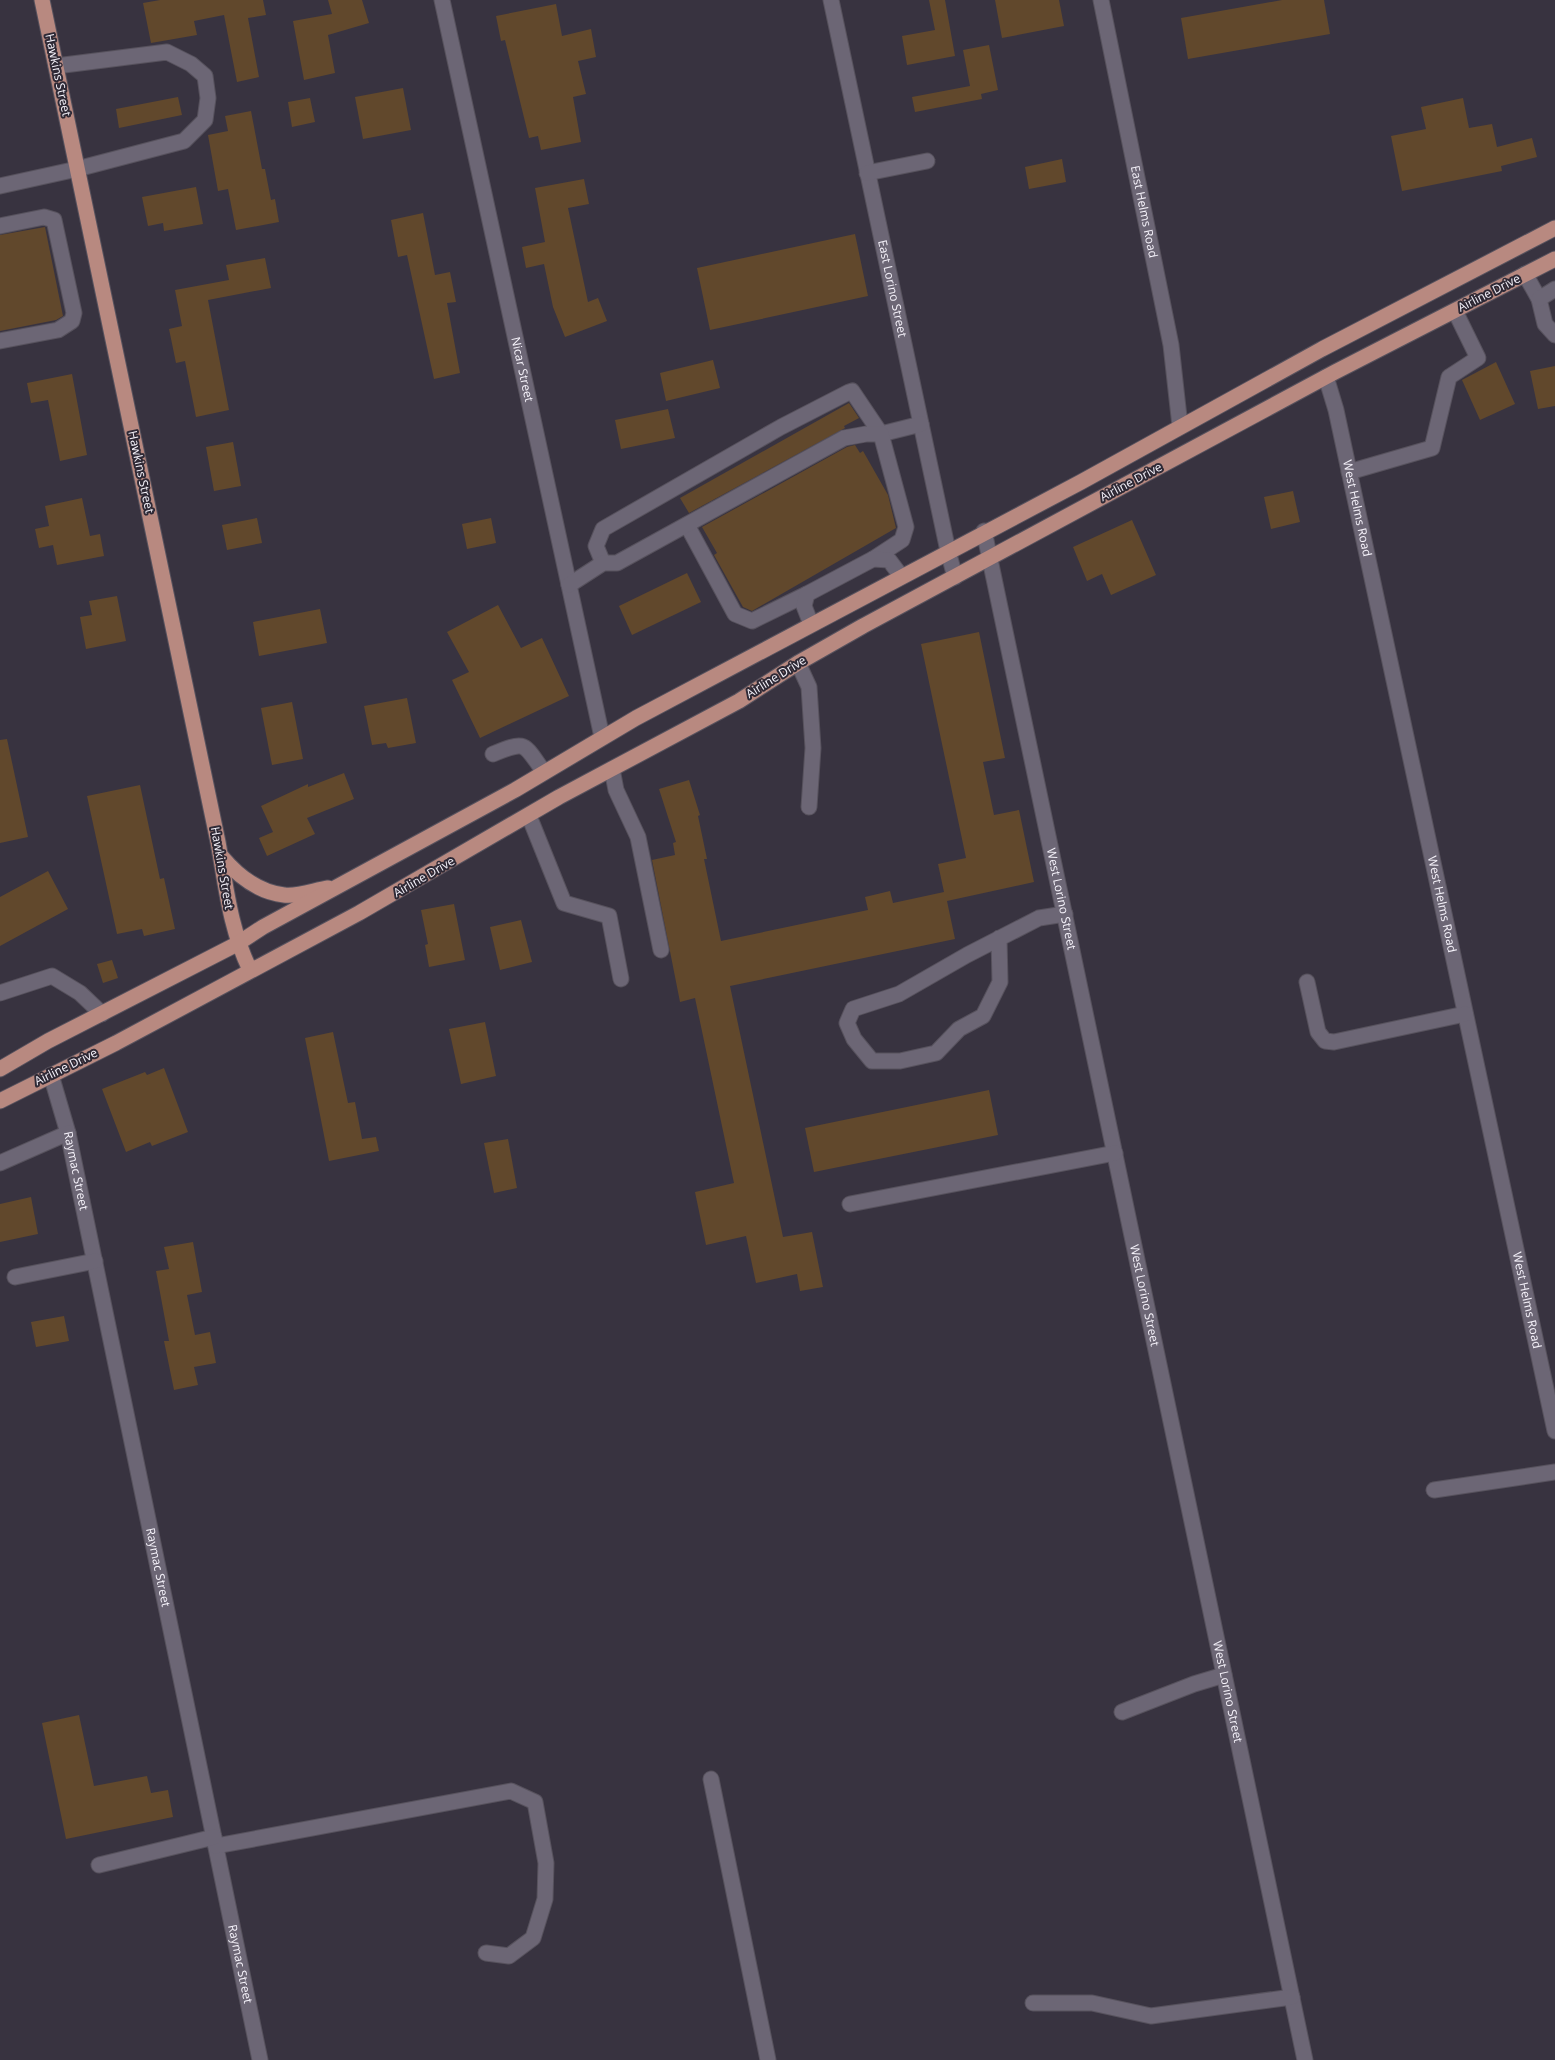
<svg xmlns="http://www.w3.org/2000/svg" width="1555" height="2060" font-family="'Open Sans',sans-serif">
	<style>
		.building { fill: #61482c }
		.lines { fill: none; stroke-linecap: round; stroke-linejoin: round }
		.minor-casing { stroke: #57525d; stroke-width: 17 }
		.major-casing { stroke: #57525d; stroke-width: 17 }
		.minor { stroke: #6c6675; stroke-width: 15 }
		.major { stroke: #b88980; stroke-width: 15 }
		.labels { text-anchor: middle; stroke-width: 4; stroke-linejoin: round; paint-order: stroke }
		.street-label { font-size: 12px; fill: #f6f3fb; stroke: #2e2935 }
	</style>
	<rect width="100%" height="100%" fill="#383340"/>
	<g class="building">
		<polygon points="160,0 263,0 266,15 248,18 259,77 237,82 224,15 194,21 197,35 151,43 143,3"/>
		<polygon points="328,0 362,0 369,23 328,35 335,73 304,80 293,21 332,14"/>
		<polygon points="929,0 945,0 955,56 907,65 902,36 935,30"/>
		<polygon points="995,0 1059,0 1064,26 1002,38"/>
		<polygon points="1282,0 1324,0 1330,34 1188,59 1181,18"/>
		<polygon points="556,4 562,36 591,29 596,57 578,61 586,94 573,97 581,142 541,150 538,136 529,138 505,40 501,41 496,16"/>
		<polygon points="989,45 998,90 981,94 982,99 915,112 912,97 970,86 963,50"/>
		<polygon points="403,88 411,130 363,139 355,97"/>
		<polygon points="178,97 182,115 119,128 116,109"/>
		<polygon points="310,98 315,122 292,127 288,102"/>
		<polygon points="1463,98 1469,128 1492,124 1497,147 1532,138 1537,157 1501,166 1502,171 1402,191 1391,136 1426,129 1421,107"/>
		<polygon points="251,111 262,169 265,169 271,200 275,199 279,222 236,230 228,189 218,191 208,135 228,131 225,116"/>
		<polygon points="1062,159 1066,182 1029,189 1025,167"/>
		<polygon points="584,179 589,204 568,208 588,302 598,298 607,321 565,337 553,307 544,264 526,268 522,247 545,242 535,188"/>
		<polygon points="196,187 203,224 164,231 163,223 148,226 142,197"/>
		<polygon points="423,213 435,275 450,272 456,302 447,303 460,373 434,379 407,255 398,257 391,220"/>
		<polygon points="45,227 63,316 56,320 0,331 0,235"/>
		<polygon points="855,234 868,296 710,330 697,268"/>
		<polygon points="265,258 271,288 208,300 229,410 196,417 185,361 176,363 169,329 182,326 175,290 229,280 226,265"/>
		<polygon points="713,360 720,388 666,401 660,373"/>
		<polygon points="1496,362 1515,404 1480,420 1462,380"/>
		<polygon points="1555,366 1555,406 1538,409 1530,371"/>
		<polygon points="72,374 87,455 60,461 48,400 31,403 27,383"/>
		<polygon points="849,403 859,418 844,426 845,428 689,513 680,498"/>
		<polygon points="668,409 675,438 621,449 615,420"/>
		<polygon points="233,442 241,486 214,491 206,447"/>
		<polygon points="855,445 860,453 863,451 888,495 896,528 752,611 743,607 714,555 717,553 702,527 847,447"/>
		<polygon points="1293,491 1300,522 1271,529 1264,497"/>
		<polygon points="82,498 90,536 100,534 104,556 57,565 53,545 39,548 35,529 49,526 45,506"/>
		<polygon points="257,518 262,543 227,550 222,525"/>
		<polygon points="491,518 496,543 467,549 462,524"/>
		<polygon points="1132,520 1156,575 1111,595 1102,574 1087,581 1073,547"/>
		<polygon points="687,573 701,602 632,635 619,606"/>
		<polygon points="117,596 126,641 86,649 80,617 92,615 89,601"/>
		<polygon points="498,605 521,648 542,638 569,696 480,738 452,680 469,672 447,632"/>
		<polygon points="320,609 327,643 259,656 253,622"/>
		<polygon points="979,632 1005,758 983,762 994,815 1019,810 1034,882 947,901 955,939 730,986 783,1237 812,1232 823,1287 800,1291 797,1274 756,1283 746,1236 706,1245 695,1192 734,1183 695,998 680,1002 652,860 675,855 673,843 676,842 659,789 689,780 700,815 698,816 707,859 704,859 721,941 868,910 865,897 890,891 893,903 944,892 938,864 966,858 921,644"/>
		<polygon points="407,698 416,743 388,748 386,743 372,745 364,706"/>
		<polygon points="292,702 303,759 272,765 261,708"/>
		<polygon points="7,739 28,837 0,843 0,740"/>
		<polygon points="344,773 354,799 307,818 315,834 267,856 259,838 273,832 261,806 308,784 308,787"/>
		<polygon points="140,785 160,879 164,878 175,929 144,936 142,929 117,934 87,796"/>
		<polygon points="48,871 68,909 0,946 0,897"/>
		<polygon points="454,904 465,960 429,967 425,945 428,944 421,910"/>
		<polygon points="521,920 532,962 500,970 490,927"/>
		<polygon points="112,960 118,978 103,983 97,964"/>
		<polygon points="485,1022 496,1076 461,1084 449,1029"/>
		<polygon points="333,1032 348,1103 355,1102 362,1139 376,1137 379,1151 329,1161 305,1038"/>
		<polygon points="164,1068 188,1132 152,1146 150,1142 126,1152 102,1089 145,1072 147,1075"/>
		<polygon points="989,1090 998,1135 814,1172 805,1128"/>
		<polygon points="508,1139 517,1188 494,1193 484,1143"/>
		<polygon points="31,1197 38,1234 0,1242 0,1204"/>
		<polygon points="193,1242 202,1292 187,1295 195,1335 210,1332 216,1363 194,1367 198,1385 174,1390 164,1341 169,1341 156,1271 169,1269 164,1247"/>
		<polygon points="64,1316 69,1341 36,1347 31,1322"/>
		<polygon points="79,1715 94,1786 147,1776 151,1793 168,1790 173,1817 66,1839 42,1723"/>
	</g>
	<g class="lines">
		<g class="minor-casing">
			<g id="minor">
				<path id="s1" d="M442 0 602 737"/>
				<path id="s2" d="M831 0 948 551 955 577"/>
				<path id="s3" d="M1101 0 1171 345 1180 426"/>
				<polyline points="867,173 927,161"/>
				<polyline points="0,186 77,169 184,141 205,120 208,98 205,76 191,64 167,52 56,66"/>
				<polyline points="0,226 44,217 54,220 74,313 72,321 58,330 0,341"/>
				<polyline points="1525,274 1539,299 1545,324 1555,335"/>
				<polyline points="1539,299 1555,289"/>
				<path id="s4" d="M1326 377 1336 410 1555 1431"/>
				<polyline points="1349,472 1432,448 1449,377 1478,358 1455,311"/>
				<polyline points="687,525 735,614 752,621 807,594"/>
				<path id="s5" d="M984 531 1305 2060"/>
				<polyline points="603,563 596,546 603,529 781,427 849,392 852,391 881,434 921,424"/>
				<polyline points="569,585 603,563 617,563 844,438 866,434 881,434 906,527 902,540 873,559"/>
				<polyline points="811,624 804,606 807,594 873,559 889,560 901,576"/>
				<polyline points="798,663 809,687 813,748 809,807"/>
				<path d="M493 754C527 740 523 743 544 772"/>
				<polyline points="612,769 616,790 638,837 661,950"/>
				<polyline points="529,816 564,903 609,916 621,979"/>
				<polyline points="999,938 1000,982 983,1016 959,1029 936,1053 900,1061 872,1061 854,1039 847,1023 853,1009 899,994 967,955 1039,918 1065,914"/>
				<polyline points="1307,982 1318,1032 1325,1041 1334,1042 1465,1014"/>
				<polyline points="0,993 52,976 80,993 102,1014"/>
				<path id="s6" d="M51 1075 68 1133 260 2060"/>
				<polyline points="0,1163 68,1133"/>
				<polyline points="850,1204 1115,1153"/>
				<polyline points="15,1277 95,1261"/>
				<polyline points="1434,1490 1555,1472"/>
				<polyline points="1122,1712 1194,1684 1224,1675"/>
				<polyline points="711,1779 768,2060"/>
				<polyline points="216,1846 511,1791 535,1802 546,1863 545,1899 533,1938 509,1956 486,1953"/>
				<polyline points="99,1865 214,1837"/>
				<polyline points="1033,2003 1092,2003 1151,2016 1292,1997"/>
			</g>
		</g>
		<g class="major-casing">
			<g id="major">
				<path d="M42 0 218 842C226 886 230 929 250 970"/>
				<path d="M222 857C238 876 258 892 284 895 297 897 315 890 328 888"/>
				<polyline points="0,1069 48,1041 237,944 263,927 515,790 636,718 1081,482 1322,349 1555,228"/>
				<polyline points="0,1101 116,1043 359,913 559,797 739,701 798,663 863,626 1335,372 1555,259"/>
			</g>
		</g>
		<use href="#minor" class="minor"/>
		<use href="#major" class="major"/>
	</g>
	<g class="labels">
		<g class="street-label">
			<text transform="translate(58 75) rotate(78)" y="4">Hawkins Street</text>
			<text dy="4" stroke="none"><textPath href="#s3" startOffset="216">East Helms Road</textPath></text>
			<text dy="4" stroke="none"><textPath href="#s2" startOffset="295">East Lorino Street</textPath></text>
			<text transform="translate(1489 293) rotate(-27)" y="4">Airline Drive</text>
			<text dy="4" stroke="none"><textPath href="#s1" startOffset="378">Nicar Street</textPath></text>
			<text transform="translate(141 472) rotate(78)" y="4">Hawkins Street</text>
			<text transform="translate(1131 482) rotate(-28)" y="4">Airline Drive</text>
			<text dy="4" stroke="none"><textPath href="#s4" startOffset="135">West Helms Road</textPath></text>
			<text transform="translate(776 677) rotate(-32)" y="4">Airline Drive</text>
			<text transform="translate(222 868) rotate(80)" y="4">Hawkins Street</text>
			<text transform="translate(424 877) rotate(-30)" y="4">Airline Drive</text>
			<text dy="4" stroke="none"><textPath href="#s5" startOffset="376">West Lorino Street</textPath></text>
			<text dy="4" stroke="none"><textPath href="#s4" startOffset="540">West Helms Road</textPath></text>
			<text transform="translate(66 1067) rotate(-26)" y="4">Airline Drive</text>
			<text dy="4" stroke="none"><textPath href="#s6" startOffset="99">Raymac Street</textPath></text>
			<text dy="4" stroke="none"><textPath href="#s5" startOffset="781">West Lorino Street</textPath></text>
			<text dy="4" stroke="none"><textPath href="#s4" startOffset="945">West Helms Road</textPath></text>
			<text dy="4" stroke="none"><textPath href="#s6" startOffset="504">Raymac Street</textPath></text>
			<text dy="4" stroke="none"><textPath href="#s5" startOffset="1186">West Lorino Street</textPath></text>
			<text dy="4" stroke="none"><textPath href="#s6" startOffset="909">Raymac Street</textPath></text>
		</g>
	</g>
</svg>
